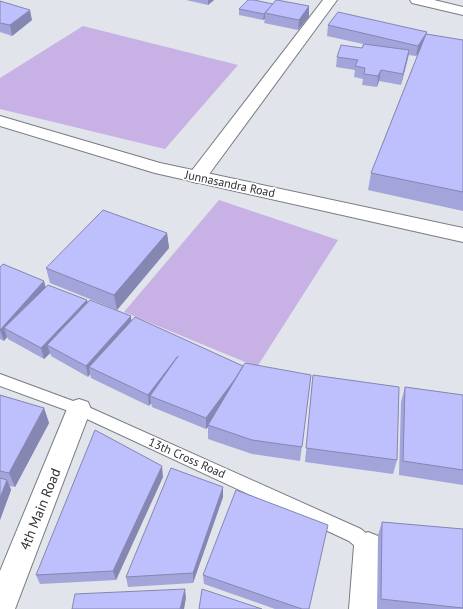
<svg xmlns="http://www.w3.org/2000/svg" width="463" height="609" font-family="'PT Sans',sans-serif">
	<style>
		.green { fill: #c8b1e4 }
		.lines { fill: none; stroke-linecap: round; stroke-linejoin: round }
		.service-casing { stroke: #787b80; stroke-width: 2 }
		.minor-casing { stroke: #787b80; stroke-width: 2 }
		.tertiary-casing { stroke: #787b80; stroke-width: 2 }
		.service { fill: #fff; fill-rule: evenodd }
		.minor { fill: #fff; fill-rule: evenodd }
		.tertiary { fill: #fff; fill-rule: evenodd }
		.wall { fill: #a3a4da }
		.shaded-wall { fill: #8586b1 }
		.building { fill: #bebffd; stroke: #8586b1 }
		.labels { text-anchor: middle; stroke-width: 3.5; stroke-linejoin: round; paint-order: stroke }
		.street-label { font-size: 12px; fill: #2f3032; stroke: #fff }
		.near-street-label { font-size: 14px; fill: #2f3032; stroke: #fff }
	</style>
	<rect width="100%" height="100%" fill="#e1e4ea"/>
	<g class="green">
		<polygon points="83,26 238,65 165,149 0,109 0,78"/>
		<polygon points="219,200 338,240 257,367 124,312"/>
	</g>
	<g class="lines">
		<g class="service-casing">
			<polygon id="service" points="0,374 84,405 361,529 374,540 376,546 374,552 368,554 362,552 349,541 74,413 0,386"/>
		</g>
		<g class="minor-casing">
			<g id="minor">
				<polygon points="323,0 337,0 204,181 197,183 190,181 188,177 190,173"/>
				<polygon points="410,0 434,0 463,7 463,15 412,3"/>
				<polygon points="79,399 88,402 91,409 15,609 0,609 0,571 67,409 70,402"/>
				<polygon points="368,532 378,536 382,546 379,609 349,609 354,546 358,536"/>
			</g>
		</g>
		<g class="tertiary-casing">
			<polygon id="tertiary" points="0,116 160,163 463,228 463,242 155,173 0,126"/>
		</g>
		<use href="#service" class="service"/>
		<use href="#minor" class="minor"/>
		<use href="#tertiary" class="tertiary"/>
	</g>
	<g class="wall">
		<polygon points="186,0 214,0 208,5"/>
		<polygon points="0,1 32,20 12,36 0,32"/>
		<polygon points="273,4 309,6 309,17 298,30 264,23 265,19 263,20 239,15 239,9"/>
		<polygon points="328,25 427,34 463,40 463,211 368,190 371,173 418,54 416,56 409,55 401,85 379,81 377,87 362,85 363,79 354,77 355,70 336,67 337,57 362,48 363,44 327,36"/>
		<polygon points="167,233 169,248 117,310 50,283 46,268"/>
		<polygon points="0,267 46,287 87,300 88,302 243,366 311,375 300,461 252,454 208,439 208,427 206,429 152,407 151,403 149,406 91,378 90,374 88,377 51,356 50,353 44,359 8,339 7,337 4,341 0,339"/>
		<polygon points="313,375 397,460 393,474 305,462"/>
		<polygon points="405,387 463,395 463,485 399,475 401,402"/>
		<polygon points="0,395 44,408 49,423 15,487 10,486 11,490 0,520"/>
		<polygon points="163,477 116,580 40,584 36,575"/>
		<polygon points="223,497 193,583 128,587 126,577"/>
		<polygon points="382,522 463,529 463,609 377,609 378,535"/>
		<polygon points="203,575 309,609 275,609 204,584"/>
	</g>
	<g class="shaded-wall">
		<polygon points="208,0 214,0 208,5"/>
		<polygon points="309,6 309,17 298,30 299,20"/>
		<polygon points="30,10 32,20 12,36 10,25"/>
		<polygon points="265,13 265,19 263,20 264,14"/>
		<polygon points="427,32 425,42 416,56 418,46"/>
		<polygon points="409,50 407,61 401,85 403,74"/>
		<polygon points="381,70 379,81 377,87 378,76"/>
		<polygon points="167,233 169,248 117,310 114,295"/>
		<polygon points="44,281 47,292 4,328 7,337 4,341 0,330"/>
		<polygon points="87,300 89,312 47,345 50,353 44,359 41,348"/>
		<polygon points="131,316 132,327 89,367 90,374 88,377 86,366"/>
		<polygon points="178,356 150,396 151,403 149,406 148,395"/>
		<polygon points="245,366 208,425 208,427 206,429 206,418"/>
		<polygon points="44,408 49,423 15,487 9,473"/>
		<polygon points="162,466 163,477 116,580 113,571"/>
		<polygon points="7,480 11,490 0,520 0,498"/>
		<polygon points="223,487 223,497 193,583 193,573"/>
		<polygon points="185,589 186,598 184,609 180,609"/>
	</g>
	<g class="building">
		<polygon points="248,0 254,0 273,4 264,14 239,9"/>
		<polygon points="276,0 277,0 309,6 299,20 265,13"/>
		<polygon points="0,1 30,10 10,25 0,23"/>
		<polygon points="338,12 427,32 418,46 328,25"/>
		<polygon points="426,34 463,40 463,192 371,173"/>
		<polygon points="364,44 409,50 403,74 381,70 378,76 364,74 365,68 355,66 358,60 337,57 341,45 362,48"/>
		<polygon points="103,210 167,233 114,295 46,268"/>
		<polygon points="3,264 44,281 0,330 0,267"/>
		<polygon points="48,285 87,300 41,348 4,328"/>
		<polygon points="90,300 131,316 86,366 47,345"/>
		<polygon points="135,317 243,366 235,379 206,418 150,396 178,356 148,395 89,367"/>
		<polygon points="245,363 311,375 302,447 252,440 208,425"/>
		<polygon points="313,375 399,387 397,460 306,448"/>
		<polygon points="405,387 463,395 463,470 403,461"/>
		<polygon points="0,395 44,408 9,473 0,471"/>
		<polygon points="95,430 162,466 113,571 36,575"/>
		<polygon points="171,468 223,487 193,573 126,577"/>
		<polygon points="0,478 7,480 0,498"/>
		<polygon points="236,490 328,525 309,609 302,609 203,575"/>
		<polygon points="382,522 463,529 463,608 381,599"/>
		<polygon points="185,589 180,609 72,609 75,594"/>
		<polygon points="202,589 262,609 199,609"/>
	</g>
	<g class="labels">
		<g class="street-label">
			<text transform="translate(230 184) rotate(12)" y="4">Junnasandra Road</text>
			<text transform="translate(187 458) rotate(24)" y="4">13th Cross Road</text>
		</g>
		<g class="near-street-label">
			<text transform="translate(40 509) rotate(-68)" y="5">4th Main Road</text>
		</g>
	</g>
</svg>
